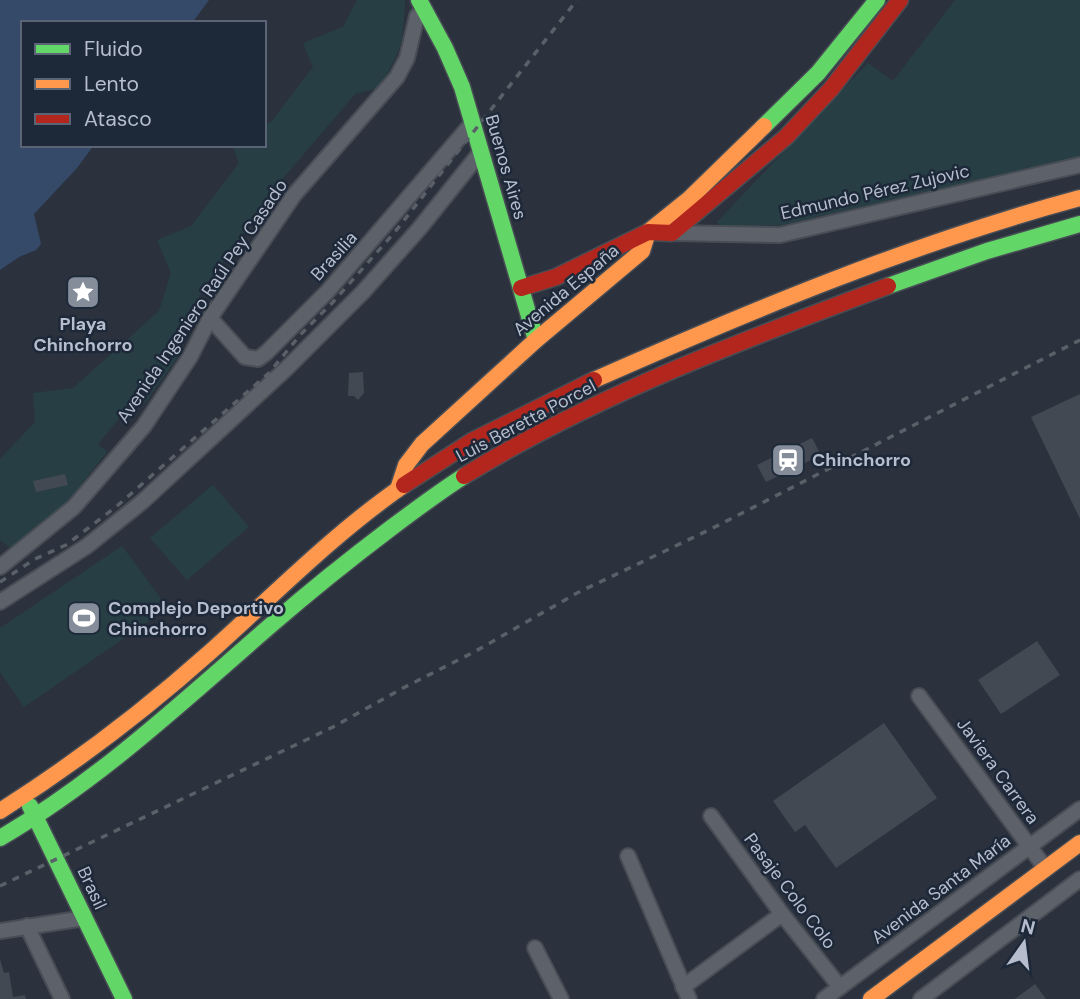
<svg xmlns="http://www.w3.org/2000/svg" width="1080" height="999" font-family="'DM Sans',sans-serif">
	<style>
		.green { fill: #273f44 }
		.water { fill: #354969 }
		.building { fill: #434952 }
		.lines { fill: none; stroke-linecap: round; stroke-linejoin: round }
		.street-casing { stroke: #484d55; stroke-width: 18 }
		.fast-casing { stroke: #484d55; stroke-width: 19 }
		.slow-casing { stroke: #484d55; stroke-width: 19 }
		.jam-casing { stroke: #484d55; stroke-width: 19 }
		.street { stroke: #5d616a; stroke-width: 14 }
		.fast { stroke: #63d668; stroke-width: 16 }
		.slow { stroke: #ff974d; stroke-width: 16 }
		.jam { stroke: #b3261e; stroke-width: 16 }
		.rail { stroke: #5a6068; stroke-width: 3.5; stroke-dasharray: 7 7; stroke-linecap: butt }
		.labels { text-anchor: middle; stroke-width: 5; stroke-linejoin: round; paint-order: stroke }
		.street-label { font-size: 18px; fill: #b6becd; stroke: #1d2839 }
		.poi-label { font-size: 18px; font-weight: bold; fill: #b6becd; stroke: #1d2839; text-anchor: start }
	</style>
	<rect width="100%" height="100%" fill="#2b323d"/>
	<g class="green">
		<path d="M357 0H405C403 44 402 51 378 88L355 94 273 190 220 267 223 278 217 284 208 281 175 340 183 350 146 402 134 400 98 444 107 452 58 513 13 550 0 540V459L35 422 33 393 73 388 159 311 171 273 157 240 191 226 239 163 232 145H264V125L271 122 313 67 303 43 343 27Z"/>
		<polygon points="955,0 1080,0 1080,157 781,225 722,227 717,222 868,63 893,81"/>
		<polygon points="213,485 249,527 187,580 150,538"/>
		<polygon points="122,546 168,608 24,707 0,672 0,628"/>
	</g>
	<polygon class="water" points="0,0 209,0 192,23 23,23 23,145 94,145 77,168 34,214 41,244 36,250 19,257 0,270"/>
	<g class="building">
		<polygon points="363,372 364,393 358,400 354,396 348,396 349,373"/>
		<polygon points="1080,394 1080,519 1031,417"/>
		<polygon points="812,438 821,455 766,482 757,465"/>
		<polygon points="65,474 68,485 36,492 33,481"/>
		<polygon points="1037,641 1060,675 1001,714 978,680"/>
		<polygon points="884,723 937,798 836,868 805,825 795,832 773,801"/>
		<polygon points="0,959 4,973 9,972 13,997 25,995 26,999 0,999"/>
		<polygon points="1035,984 1046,999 1015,999"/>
	</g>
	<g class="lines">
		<g class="street-casing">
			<g id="street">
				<polyline points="672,233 780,235 1080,165"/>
				<polyline points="210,318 245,357 258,359 266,353 328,291 473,122"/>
				<polyline points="0,567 74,507 144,426 190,357 210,318 294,195 397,77 407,58 417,16 425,10"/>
				<polyline points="0,602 87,546 142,502 287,368 363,292 419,229 480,153"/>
				<polyline points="919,696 1046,869"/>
				<polyline points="711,816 782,914 840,987"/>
				<polyline points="628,856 689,999"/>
				<polyline points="27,926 62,999"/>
				<polyline points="0,931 85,918"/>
				<polyline points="535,948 561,999"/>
				<polyline points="683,987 782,914"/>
				<polyline points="824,999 1080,809"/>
				<polyline points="921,999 1080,879"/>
			</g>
		</g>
		<g class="fast-casing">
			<g id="fast">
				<polyline points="419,0 445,48 462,87 536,340"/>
				<polyline points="764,126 818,73 877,0"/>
				<polyline points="888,286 987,251 1080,224"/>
				<polyline points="30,806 124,999"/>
				<path d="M0 838C101 779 183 701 271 625 310 591 350 559 391 528 415 510 439 492 464 476"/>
			</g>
		</g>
		<g class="slow-casing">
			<g id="slow">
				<path d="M594 380C752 310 913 243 1080 198"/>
				<polyline points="398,489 406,465 422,444 536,340 642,251 648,232 689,199 764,126"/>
				<path d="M0 811C74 764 144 711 209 653 273 596 333 534 404 485"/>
				<polyline points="871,999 1080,843"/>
			</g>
		</g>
		<g class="jam-casing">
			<g id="jam">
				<polyline points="521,288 556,277 648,232 672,233 786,137 831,89 900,0"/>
				<path d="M464 476C593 396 746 339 888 286"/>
				<polyline points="404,485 472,441 594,380"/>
			</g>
		</g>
		<use href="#street" class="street"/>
		<use href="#fast" class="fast"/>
		<use href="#slow" class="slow"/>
		<use href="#jam" class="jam"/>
		<g class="rail">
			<polyline points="0,582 35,559 66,545 117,506 269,373 301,334 333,302 394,233 577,0"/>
			<polyline points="0,886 333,727 405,687 474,652 577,593 711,529 1080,340"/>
		</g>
	</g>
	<defs>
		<g id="sight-square" transform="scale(1.75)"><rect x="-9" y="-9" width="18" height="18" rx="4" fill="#858d9b" stroke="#1d2839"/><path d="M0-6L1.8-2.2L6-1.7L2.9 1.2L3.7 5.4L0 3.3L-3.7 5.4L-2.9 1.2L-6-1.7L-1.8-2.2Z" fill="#fff"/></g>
		<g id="station-square" transform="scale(1.75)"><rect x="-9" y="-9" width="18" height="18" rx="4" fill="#858d9b" stroke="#1d2839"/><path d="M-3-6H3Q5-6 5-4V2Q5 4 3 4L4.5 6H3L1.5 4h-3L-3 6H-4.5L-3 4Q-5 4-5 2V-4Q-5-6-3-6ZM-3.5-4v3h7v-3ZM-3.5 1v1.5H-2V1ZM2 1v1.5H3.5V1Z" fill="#fff"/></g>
		<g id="stadium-square" transform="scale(1.75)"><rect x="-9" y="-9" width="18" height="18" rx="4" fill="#858d9b" stroke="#1d2839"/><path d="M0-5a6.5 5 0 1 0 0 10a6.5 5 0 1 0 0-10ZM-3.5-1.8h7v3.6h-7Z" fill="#fff"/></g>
	</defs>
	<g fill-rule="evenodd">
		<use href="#sight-square" x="83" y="292"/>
		<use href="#station-square" x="788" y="460"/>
		<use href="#stadium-square" x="84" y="618"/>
	</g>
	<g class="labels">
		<g class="street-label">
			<text transform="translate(506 167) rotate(74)" y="6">Buenos Aires</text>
			<text transform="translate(875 192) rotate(-13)" y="6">Edmundo Pérez Zujovic</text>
			<text transform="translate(334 256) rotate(-48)" y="6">Brasilia</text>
			<text transform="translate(566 290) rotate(-40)" y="6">Avenida España</text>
			<text transform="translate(202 301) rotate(-56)" y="6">Avenida Ingeniero Raúl Pey Casado</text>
			<text transform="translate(526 421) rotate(-28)" y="6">Luis Beretta Porcel</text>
			<text transform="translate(998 771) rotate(54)" y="6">Javiera Carrera</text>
			<text transform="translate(92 888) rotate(65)" y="6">Brasil</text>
			<text transform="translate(941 889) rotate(-37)" y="6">Avenida Santa María</text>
			<text transform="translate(790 891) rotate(53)" y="6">Pasaje Colo Colo</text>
		</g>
		<g class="poi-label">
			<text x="83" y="330" text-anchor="middle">Playa<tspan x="83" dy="21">Chinchorro</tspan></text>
			<text x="812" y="466">Chinchorro</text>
			<text x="108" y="614">Complejo Deportivo<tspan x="108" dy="21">Chinchorro</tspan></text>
		</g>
	</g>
	<rect x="21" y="21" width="245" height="126" fill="#1d2839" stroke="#5a6474" stroke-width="2"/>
	<rect x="35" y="44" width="35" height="10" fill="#63d668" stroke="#5a6474" stroke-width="2"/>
	<text x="84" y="56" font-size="21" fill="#b6becd">Fluido</text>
	<rect x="35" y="79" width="35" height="10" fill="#ff974d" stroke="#5a6474" stroke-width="2"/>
	<text x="84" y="91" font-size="21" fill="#b6becd">Lento</text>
	<rect x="35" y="114" width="35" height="10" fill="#b3261e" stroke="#5a6474" stroke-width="2"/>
	<text x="84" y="126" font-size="21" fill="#b6becd">Atasco</text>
	<g transform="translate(1024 943) rotate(14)" stroke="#1d2839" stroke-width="5" paint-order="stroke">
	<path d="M0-5L12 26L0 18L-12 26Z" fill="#b6becd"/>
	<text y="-10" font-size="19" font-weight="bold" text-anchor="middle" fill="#b6becd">N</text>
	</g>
</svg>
